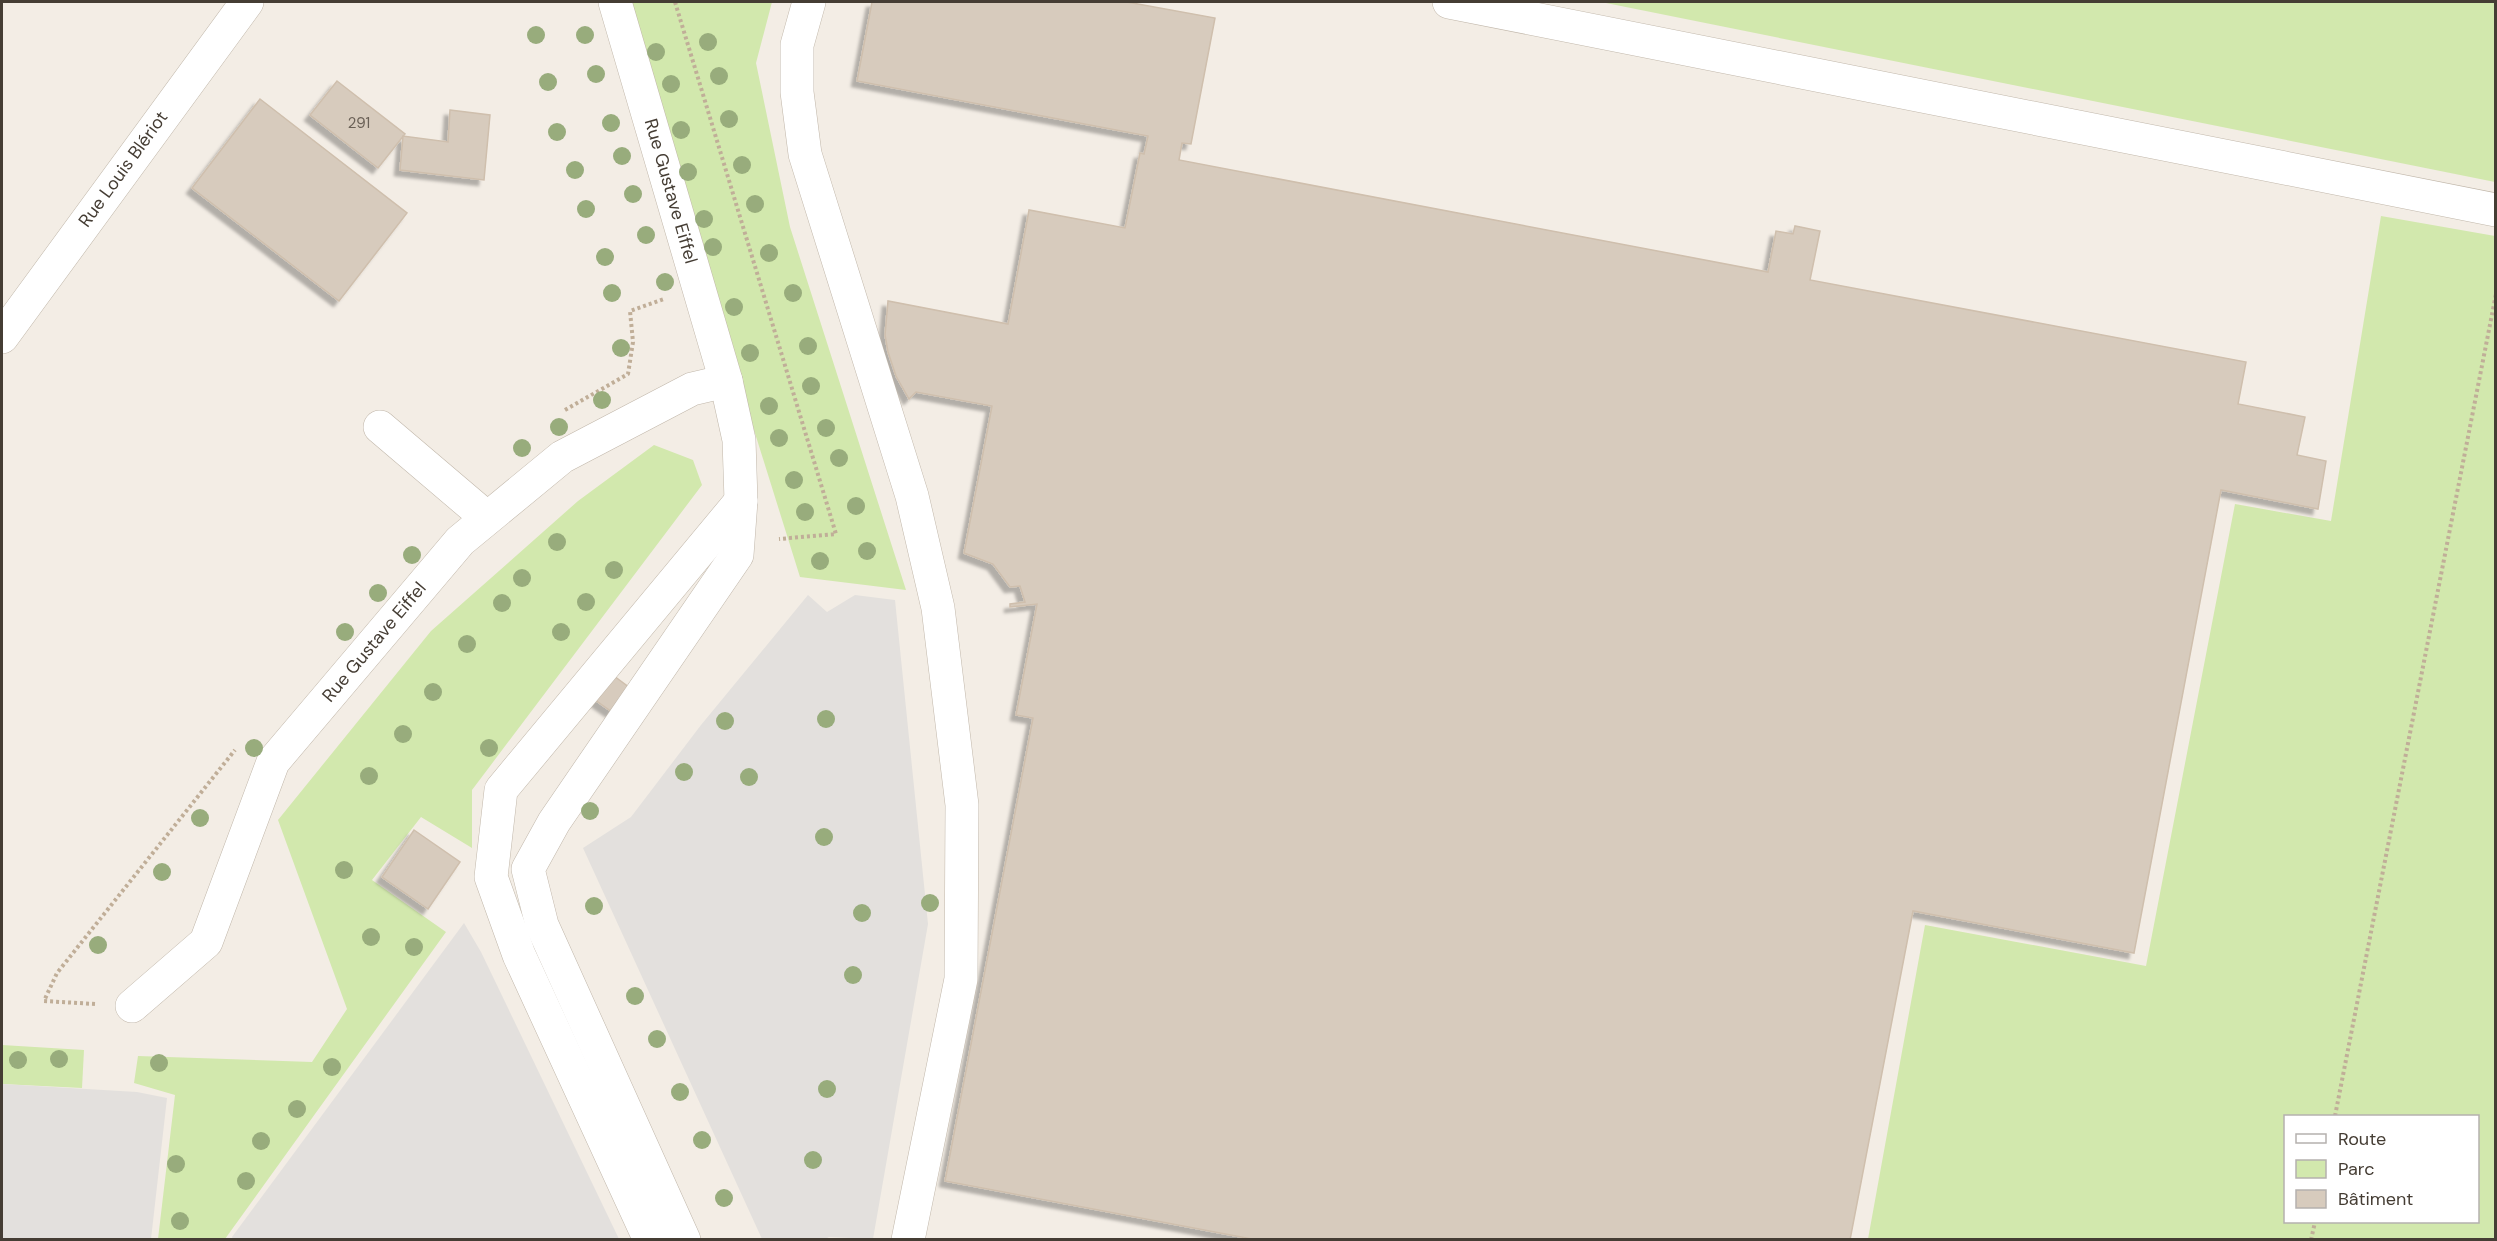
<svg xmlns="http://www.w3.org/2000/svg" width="2497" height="1241" font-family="'DM Sans',sans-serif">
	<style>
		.green { fill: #d2e8ad; fill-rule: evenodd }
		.parking { fill: #e3e0dd }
		.building { fill: #d7cbbd; stroke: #cfbfad; stroke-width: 1.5; filter: url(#shadow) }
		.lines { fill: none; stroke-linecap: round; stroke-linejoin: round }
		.minor-casing { stroke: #c1b7aa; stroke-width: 34 }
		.path { stroke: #c0ae98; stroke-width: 4; stroke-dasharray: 3 3; stroke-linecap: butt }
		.minor { stroke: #fff; stroke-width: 33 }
		.tree { fill: #98ac7c }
		.labels { text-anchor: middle; stroke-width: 4.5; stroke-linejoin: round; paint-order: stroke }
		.number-label { font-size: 15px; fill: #6a6056 }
		.street-label { font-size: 18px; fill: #453d34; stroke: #fff }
	</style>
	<defs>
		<filter id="shadow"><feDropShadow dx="-5.5" dy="5.5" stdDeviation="1.5" flood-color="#0004"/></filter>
	</defs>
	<rect width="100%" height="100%" fill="#f3ede5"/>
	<g class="green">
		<polygon points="620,2 772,2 756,63 790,227 906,590 800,577"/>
		<polygon points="1601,2 2495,2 2495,182"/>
		<path d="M2381 216 2495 236V1239H1868L1925 925 2146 966 2235 504 2331 521ZM2286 1116H2478V1222H2286Z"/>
		<polygon points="654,445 693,460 702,485 472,790 472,848 421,817 372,880 446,932 225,1239 158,1239 175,1095 134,1083 138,1056 312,1062 347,1009 278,820 431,631 578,501"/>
		<polygon points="2,1045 84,1050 82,1088 2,1084"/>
	</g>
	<g class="parking">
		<polygon points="808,595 827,612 855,595 895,600 928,924 873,1239 829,1237 823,1240 762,1239 583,848 631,817 701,725"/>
		<polygon points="464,923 481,952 619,1239 233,1239 232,1237"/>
		<polygon points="2,1084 137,1092 167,1098 151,1239 2,1239"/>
	</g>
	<g class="building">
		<polygon points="872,2 1127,2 1215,18 1191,144 1182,143 1179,160 1768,272 1776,231 1793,234 1795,226 1820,231 1810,280 2246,362 2238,404 2305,417 2297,455 2326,461 2318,509 2221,490 2134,953 1913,911 1850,1240 1257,1240 945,1181 1033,718 1016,715 1037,604 1010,607 1010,604 1025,602 1020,586 1010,587 993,564 964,553 992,406 916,392 909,399 896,376 888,352 885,335 888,301 1008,324 1029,210 1125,228 1140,153 1144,154 1148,136 857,81"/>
		<polygon points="337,81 405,134 378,168 310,115"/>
		<polygon points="260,99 407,213 339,301 192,188"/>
		<polygon points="450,110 490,115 484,180 400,170 403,136 448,142"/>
		<polygon points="610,673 630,688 612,712 591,697"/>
		<polygon points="414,830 460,862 428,909 382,877"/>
	</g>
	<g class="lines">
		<g class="minor-casing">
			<g id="minor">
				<polyline points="615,2 726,381 739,440 741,501 737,555 554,822 528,869 542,925 684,1240"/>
				<polyline points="809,2 797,45 797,92 805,154 912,496 938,608 962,805 961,979 908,1240"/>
				<polyline points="1449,2 2496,210"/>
				<polyline points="2,337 247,2"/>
				<polyline points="380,427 487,518"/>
				<polyline points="132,1006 206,942 273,762 460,541 562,457 692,389 726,381"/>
				<polyline points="650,1240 519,955 491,877 501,790 741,501"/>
			</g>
		</g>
		<g class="path">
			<polyline points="675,2 836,534 779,539"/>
			<polyline points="565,410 628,374 633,342 630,311 664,299"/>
			<polyline points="95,1004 44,1001 57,973 235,750"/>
			<polyline points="2335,1116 2496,294"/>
			<polyline points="2311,1240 2315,1222"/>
		</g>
		<use href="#minor" class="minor"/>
	</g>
	<g class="tree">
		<circle cx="536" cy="35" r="9"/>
		<circle cx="585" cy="35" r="9"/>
		<circle cx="708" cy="42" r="9"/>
		<circle cx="656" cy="52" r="9"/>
		<circle cx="596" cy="74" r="9"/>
		<circle cx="719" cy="76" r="9"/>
		<circle cx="548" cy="82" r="9"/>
		<circle cx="671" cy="84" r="9"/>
		<circle cx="729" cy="119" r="9"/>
		<circle cx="611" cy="123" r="9"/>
		<circle cx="681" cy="130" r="9"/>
		<circle cx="557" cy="132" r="9"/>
		<circle cx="622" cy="156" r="9"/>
		<circle cx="742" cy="165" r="9"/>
		<circle cx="575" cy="170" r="9"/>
		<circle cx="688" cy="172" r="9"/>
		<circle cx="633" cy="194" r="9"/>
		<circle cx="755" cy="204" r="9"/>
		<circle cx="586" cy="209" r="9"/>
		<circle cx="704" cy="219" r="9"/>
		<circle cx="646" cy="235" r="9"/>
		<circle cx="713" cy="247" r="9"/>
		<circle cx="769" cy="253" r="9"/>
		<circle cx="605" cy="257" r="9"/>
		<circle cx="665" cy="282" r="9"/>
		<circle cx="612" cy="293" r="9"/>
		<circle cx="793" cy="293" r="9"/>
		<circle cx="734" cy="307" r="9"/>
		<circle cx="808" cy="346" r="9"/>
		<circle cx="621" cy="348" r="9"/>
		<circle cx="750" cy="353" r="9"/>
		<circle cx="811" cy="386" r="9"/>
		<circle cx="602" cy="400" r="9"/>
		<circle cx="769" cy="406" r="9"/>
		<circle cx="559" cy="427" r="9"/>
		<circle cx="826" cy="428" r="9"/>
		<circle cx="779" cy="438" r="9"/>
		<circle cx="522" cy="448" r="9"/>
		<circle cx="839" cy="458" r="9"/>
		<circle cx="794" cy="480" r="9"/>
		<circle cx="856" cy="506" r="9"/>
		<circle cx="805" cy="512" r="9"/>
		<circle cx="557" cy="542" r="9"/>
		<circle cx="867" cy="551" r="9"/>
		<circle cx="412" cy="555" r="9"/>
		<circle cx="820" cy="561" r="9"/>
		<circle cx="614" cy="570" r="9"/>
		<circle cx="522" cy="578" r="9"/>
		<circle cx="378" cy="593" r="9"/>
		<circle cx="586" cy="602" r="9"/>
		<circle cx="502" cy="603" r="9"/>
		<circle cx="345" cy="632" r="9"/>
		<circle cx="561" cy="632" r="9"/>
		<circle cx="467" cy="644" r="9"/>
		<circle cx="433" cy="692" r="9"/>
		<circle cx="826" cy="719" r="9"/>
		<circle cx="725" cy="721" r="9"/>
		<circle cx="403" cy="734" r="9"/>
		<circle cx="254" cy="748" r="9"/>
		<circle cx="489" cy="748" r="9"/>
		<circle cx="684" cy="772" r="9"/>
		<circle cx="369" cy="776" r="9"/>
		<circle cx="749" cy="777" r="9"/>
		<circle cx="590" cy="811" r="9"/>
		<circle cx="200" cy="818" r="9"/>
		<circle cx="824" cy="837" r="9"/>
		<circle cx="344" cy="870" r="9"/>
		<circle cx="162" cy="872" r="9"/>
		<circle cx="930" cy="903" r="9"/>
		<circle cx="594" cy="906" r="9"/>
		<circle cx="862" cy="913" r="9"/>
		<circle cx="371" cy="937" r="9"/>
		<circle cx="98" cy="945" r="9"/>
		<circle cx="414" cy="947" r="9"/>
		<circle cx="853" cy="975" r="9"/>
		<circle cx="635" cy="996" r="9"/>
		<circle cx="657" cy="1039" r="9"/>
		<circle cx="59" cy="1059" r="9"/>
		<circle cx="18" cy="1060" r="9"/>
		<circle cx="159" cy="1063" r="9"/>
		<circle cx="332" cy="1067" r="9"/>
		<circle cx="827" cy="1089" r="9"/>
		<circle cx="680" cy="1092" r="9"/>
		<circle cx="297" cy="1109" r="9"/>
		<circle cx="702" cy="1140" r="9"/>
		<circle cx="261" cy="1141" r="9"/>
		<circle cx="813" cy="1160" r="9"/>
		<circle cx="176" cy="1164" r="9"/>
		<circle cx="246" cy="1181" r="9"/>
		<circle cx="724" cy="1198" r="9"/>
		<circle cx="180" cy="1221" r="9"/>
	</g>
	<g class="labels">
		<g class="number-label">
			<text x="359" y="128">291</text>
		</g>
		<g class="street-label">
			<text transform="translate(123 169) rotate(-54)" y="6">Rue Louis Blériot</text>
			<text transform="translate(671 191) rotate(74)" y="6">Rue Gustave Eiffel</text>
			<text transform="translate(374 642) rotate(-50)" y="6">Rue Gustave Eiffel</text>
		</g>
	</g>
	<rect width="2497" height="1241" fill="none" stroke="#453d34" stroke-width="6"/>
	<rect x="2284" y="1115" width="195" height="108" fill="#ffffff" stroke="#b5b1ae" stroke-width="1.5"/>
	<rect x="2296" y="1134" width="30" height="9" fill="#ffffff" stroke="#b5b1ae" stroke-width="1.5"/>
	<text x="2338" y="1145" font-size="18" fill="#453d34">Route</text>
	<rect x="2296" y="1160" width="30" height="18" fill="#d2e8ad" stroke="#b5b1ae" stroke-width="1.5"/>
	<text x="2338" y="1175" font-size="18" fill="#453d34">Parc</text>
	<rect x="2296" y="1190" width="30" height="18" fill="#d7cbbd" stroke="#b5b1ae" stroke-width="1.5"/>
	<text x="2338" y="1205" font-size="18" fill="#453d34">Bâtiment</text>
</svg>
